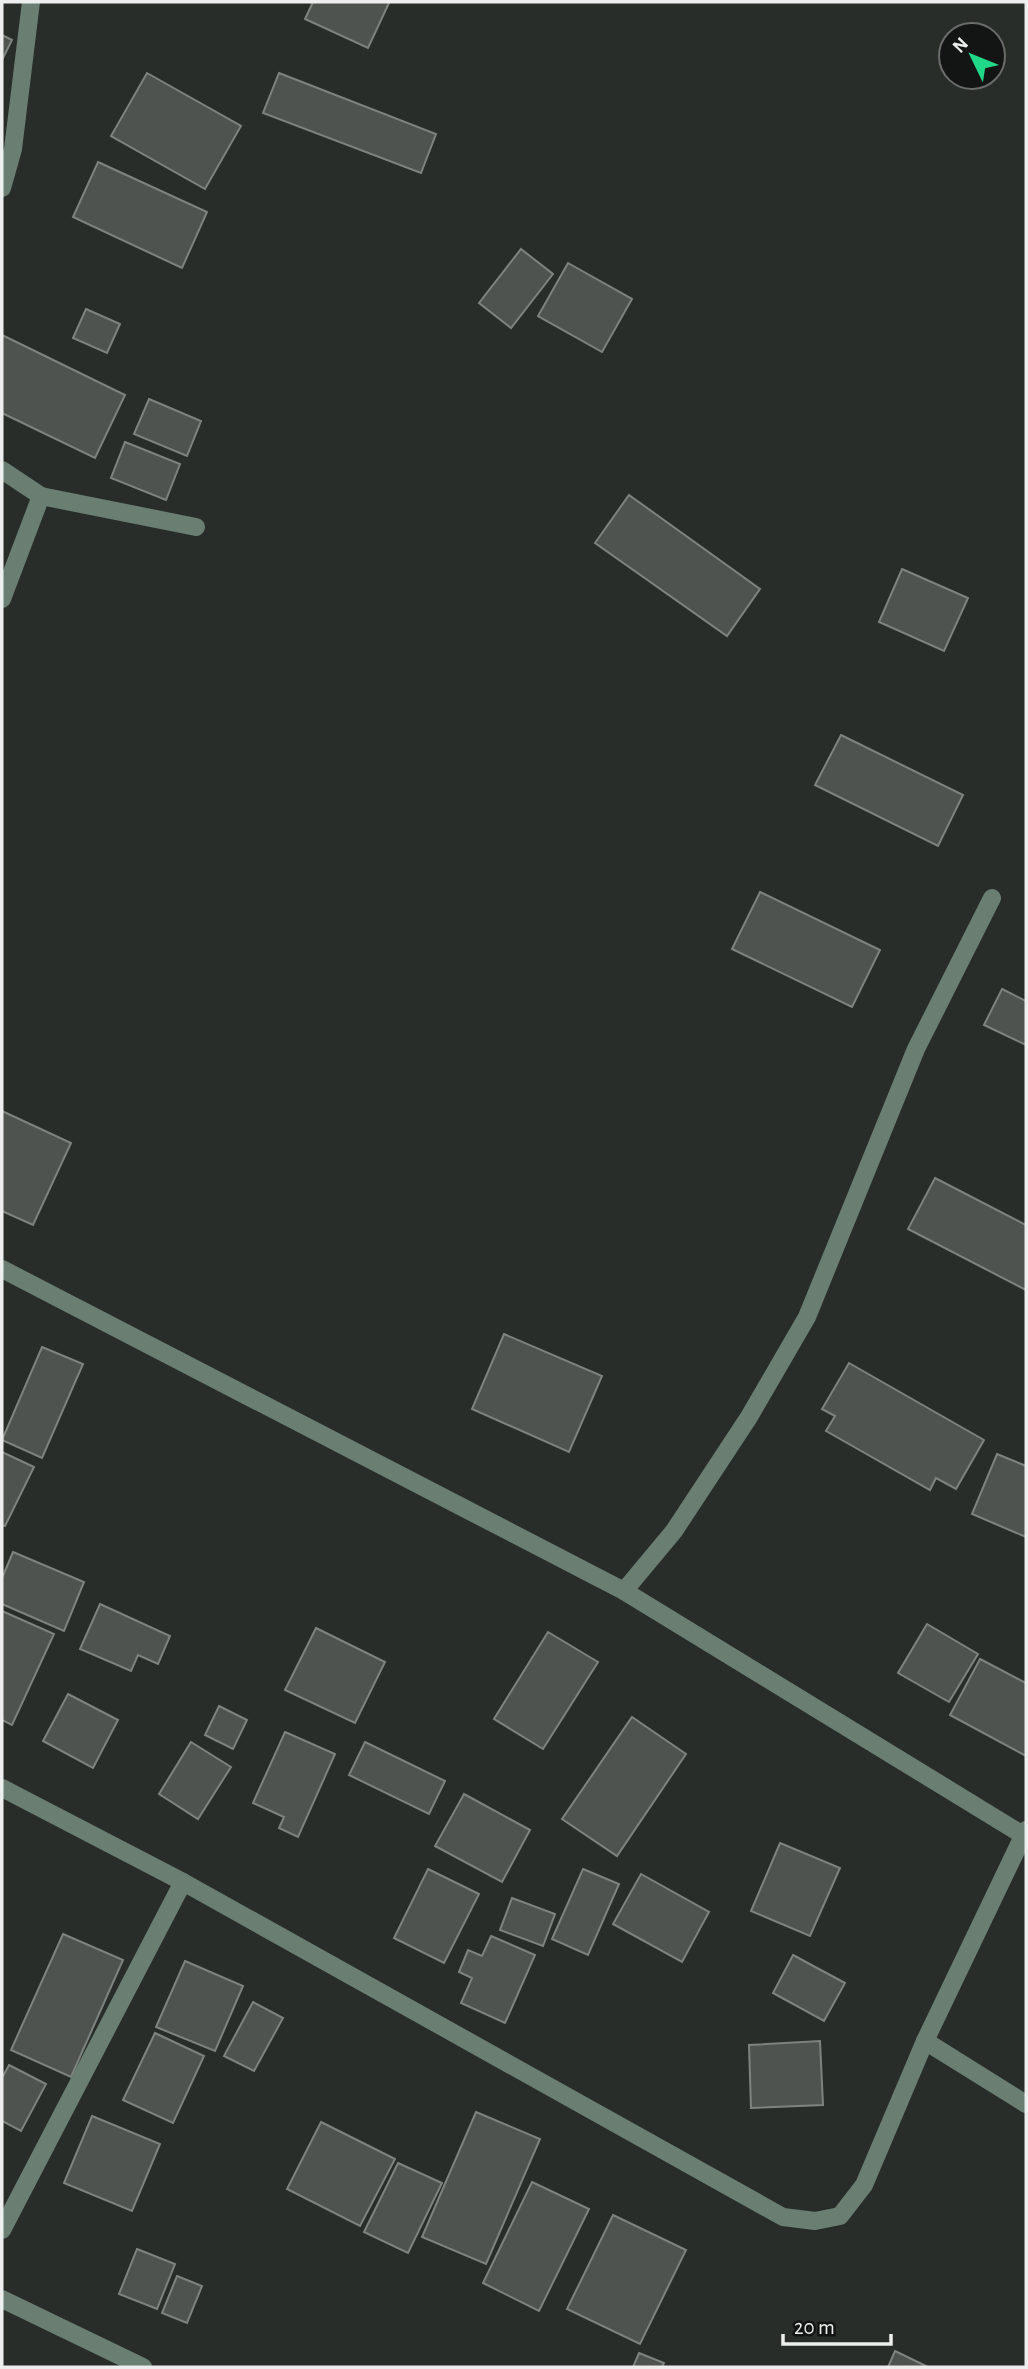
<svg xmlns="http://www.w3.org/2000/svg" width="1028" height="2369" font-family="'Alegreya Sans',sans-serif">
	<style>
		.building { fill: #4e534f; stroke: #7d837f; stroke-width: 2 }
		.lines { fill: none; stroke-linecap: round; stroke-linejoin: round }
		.minor { stroke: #6a7e71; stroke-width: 18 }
	</style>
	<rect width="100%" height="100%" fill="#282d2a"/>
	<g class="building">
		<polygon points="313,2 387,2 389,3 368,48 305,19"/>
		<polygon points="2,35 12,40 2,60"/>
		<polygon points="147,73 241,126 205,189 111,136"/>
		<polygon points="279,73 436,134 421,173 263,113"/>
		<polygon points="98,162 207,212 182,268 73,217"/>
		<polygon points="521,249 553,274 511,328 479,303"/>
		<polygon points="568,263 632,299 602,352 538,316"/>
		<polygon points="86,309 120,324 107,353 73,338"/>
		<polygon points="2,335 125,395 95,458 2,413"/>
		<polygon points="149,399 201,421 187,456 134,434"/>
		<polygon points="125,442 180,464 166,500 111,478"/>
		<polygon points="629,495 760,589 727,636 595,543"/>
		<polygon points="902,569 968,598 944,651 879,622"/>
		<polygon points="841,735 963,795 938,846 815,785"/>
		<polygon points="760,892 880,950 852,1007 732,949"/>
		<polygon points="1002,989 1026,1001 1026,1045 984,1025"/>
		<polygon points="2,1111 71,1143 33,1225 2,1211"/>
		<polygon points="935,1178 1026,1225 1026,1290 908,1229"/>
		<polygon points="504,1334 602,1376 569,1452 472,1409"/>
		<polygon points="42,1347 83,1364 42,1458 2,1440"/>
		<polygon points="849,1363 984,1440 956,1489 936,1478 930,1490 826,1431 835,1416 822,1409"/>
		<polygon points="2,1452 34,1467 5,1526 2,1525"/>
		<polygon points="997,1454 1026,1466 1026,1537 972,1514"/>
		<polygon points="13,1552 84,1582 64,1631 2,1604 2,1578"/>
		<polygon points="100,1604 170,1636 158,1664 138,1655 131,1671 80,1649"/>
		<polygon points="2,1611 54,1634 12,1725 2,1720"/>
		<polygon points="927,1624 978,1654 949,1702 898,1673"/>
		<polygon points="316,1628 385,1662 355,1723 285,1690"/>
		<polygon points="548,1632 598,1662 543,1749 494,1719"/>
		<polygon points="980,1659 1026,1683 1026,1756 950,1715"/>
		<polygon points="68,1694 118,1720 93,1768 43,1741"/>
		<polygon points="219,1706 247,1720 233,1749 205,1735"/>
		<polygon points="632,1717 686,1754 617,1856 562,1819"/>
		<polygon points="285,1732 335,1754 298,1837 279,1828 284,1817 253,1803"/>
		<polygon points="191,1742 231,1767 198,1819 159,1794"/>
		<polygon points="365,1742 445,1781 429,1814 349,1775"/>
		<polygon points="464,1794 530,1830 502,1882 435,1846"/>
		<polygon points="780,1843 840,1868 810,1936 751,1911"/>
		<polygon points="428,1869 479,1894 444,1963 394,1938"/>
		<polygon points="583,1869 619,1884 588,1955 552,1939"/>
		<polygon points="641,1874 709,1912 682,1962 613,1924"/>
		<polygon points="512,1898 555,1914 543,1946 500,1930"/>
		<polygon points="63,1934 123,1960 71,2077 11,2050"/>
		<polygon points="491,1936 535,1955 505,2023 461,2003 472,1978 459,1972 468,1950 482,1956"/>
		<polygon points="793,1955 845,1983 824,2021 773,1993"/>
		<polygon points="185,1961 243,1986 215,2051 156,2027"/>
		<polygon points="253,2002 283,2018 254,2071 224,2056"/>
		<polygon points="155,2033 204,2056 173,2123 123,2100"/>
		<polygon points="820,2041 823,2105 751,2108 749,2045"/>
		<polygon points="9,2065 46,2084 21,2131 2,2121 2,2078"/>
		<polygon points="476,2112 540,2139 486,2264 422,2237"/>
		<polygon points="92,2116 160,2144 132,2211 64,2183"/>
		<polygon points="321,2122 395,2159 360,2226 287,2189"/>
		<polygon points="398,2163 442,2183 408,2253 364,2232"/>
		<polygon points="532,2182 589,2209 539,2311 483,2283"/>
		<polygon points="613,2215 686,2250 640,2344 567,2309"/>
		<polygon points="137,2249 175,2264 157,2309 119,2294"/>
		<polygon points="177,2276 202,2286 187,2323 162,2313"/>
		<polygon points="895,2351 928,2367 888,2367"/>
		<polygon points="639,2353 664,2363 662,2367 633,2367"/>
	</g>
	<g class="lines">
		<g class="minor">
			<polyline points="2,188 13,149 31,2"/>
			<polyline points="2,470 41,496 196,527"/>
			<polyline points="2,599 41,496"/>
			<polyline points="2,1269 624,1591 1023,1835"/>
			<polyline points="624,1591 674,1531 749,1417 807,1317 916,1049 992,898"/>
			<polyline points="2,1788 183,1882 783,2217 815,2221 840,2216 864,2185 925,2041"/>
			<polyline points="1026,1830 925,2041 1026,2104"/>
			<polyline points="2,2230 183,1882"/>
			<polyline points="2,2299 143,2367"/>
		</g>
	</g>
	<rect width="1028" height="2369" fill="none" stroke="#ecefed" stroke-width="7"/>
	<g transform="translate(972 56) rotate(313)"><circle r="33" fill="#121513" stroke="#696c6a" stroke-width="2"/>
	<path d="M0-5L12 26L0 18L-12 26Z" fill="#20d887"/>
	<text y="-10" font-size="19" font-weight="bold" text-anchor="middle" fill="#ecefed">N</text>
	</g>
	<path d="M783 2334v10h108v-10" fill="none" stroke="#ecefed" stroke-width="3.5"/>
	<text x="794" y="2334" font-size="21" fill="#ecefed" stroke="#121513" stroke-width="5" paint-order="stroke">20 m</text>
</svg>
